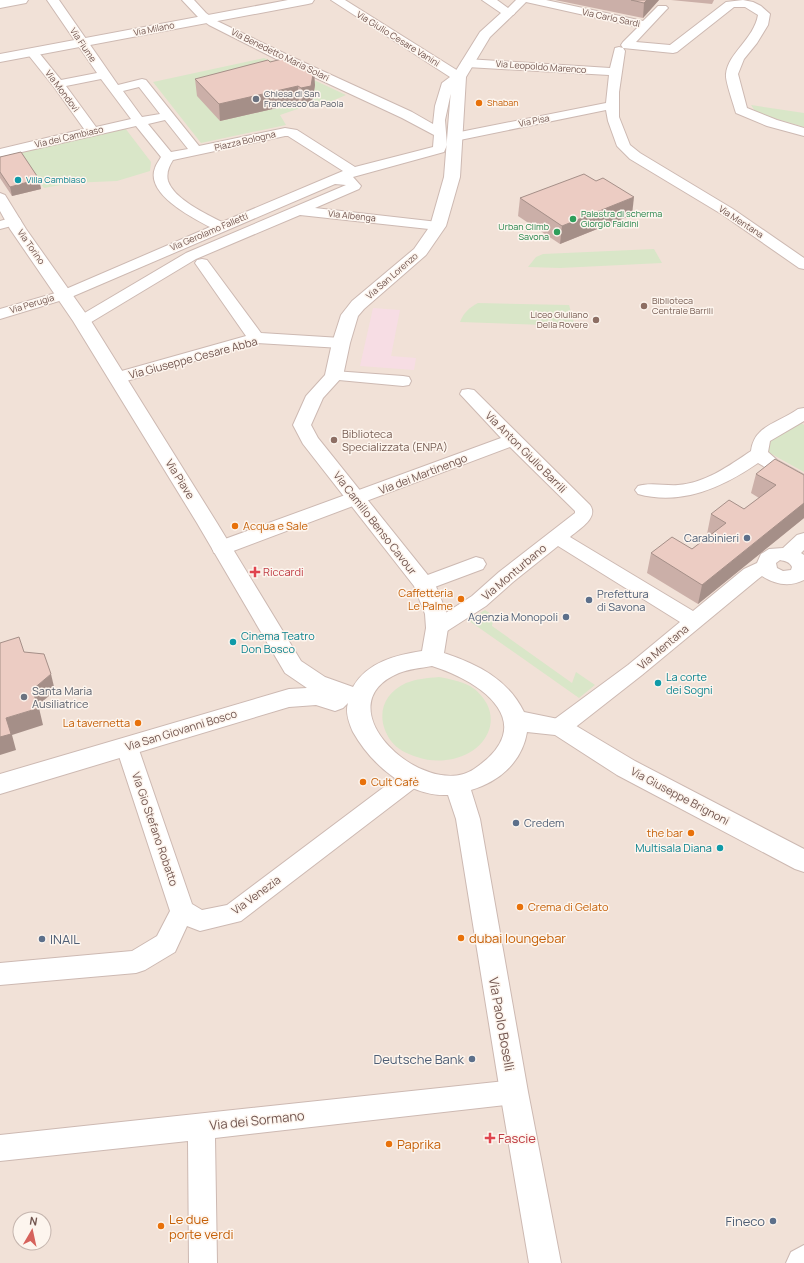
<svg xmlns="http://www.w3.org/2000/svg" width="804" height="1263" font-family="Manrope,sans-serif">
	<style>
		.residential { fill: #f1e1d7; fill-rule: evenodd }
		.medical { fill: #f7dde4 }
		.green { fill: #d9e6c8 }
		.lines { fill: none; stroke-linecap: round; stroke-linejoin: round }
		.minor-casing { stroke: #cdb9b2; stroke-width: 2 }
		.tertiary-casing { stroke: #cdb9b2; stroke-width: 2 }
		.minor { fill: #fff; fill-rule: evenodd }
		.tertiary { fill: #fff; fill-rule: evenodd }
		.wall { fill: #cbafa8 }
		.shaded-wall { fill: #a58f88 }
		.building { fill: #ecccc3; stroke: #a58f88 }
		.worship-dot { fill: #6b7280; stroke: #fdf5ee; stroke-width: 1.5 }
		.food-dot { fill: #e8710a; stroke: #fdf5ee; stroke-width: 1.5 }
		.culture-dot { fill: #0f9aa8; stroke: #fdf5ee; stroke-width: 1.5 }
		.leisure-dot { fill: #2e9e5b; stroke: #fdf5ee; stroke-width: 1.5 }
		.education-dot { fill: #8d6e63; stroke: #fdf5ee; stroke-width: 1.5 }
		.service-dot { fill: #5c6f8a; stroke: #fdf5ee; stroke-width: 1.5 }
		.health-dot { fill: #e0444e; stroke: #fdf5ee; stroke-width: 1.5 }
		.labels { text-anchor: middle; stroke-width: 3; stroke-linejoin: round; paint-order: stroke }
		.far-street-label { font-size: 9px; fill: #71554f; stroke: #fdf5ee }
		.far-worship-label { font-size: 9px; fill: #5b616d; stroke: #fdf5ee; text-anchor: start }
		.far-food-label { font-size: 9px; fill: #c56008; stroke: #fdf5ee; text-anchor: start }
		.far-culture-label { font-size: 9px; fill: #0d838f; stroke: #fdf5ee; text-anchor: start }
		.far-leisure-label { font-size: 9px; fill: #27864d; stroke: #fdf5ee; text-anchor: start }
		.far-education-label { font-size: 9px; fill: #785e54; stroke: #fdf5ee; text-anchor: start }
		.street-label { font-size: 11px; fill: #71554f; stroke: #fdf5ee }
		.education-label { font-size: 11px; fill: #785e54; stroke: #fdf5ee; text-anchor: start }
		.food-label { font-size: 11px; fill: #c56008; stroke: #fdf5ee; text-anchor: start }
		.service-label { font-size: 11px; fill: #4e5e75; stroke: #fdf5ee; text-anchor: end }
		.health-label { font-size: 11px; fill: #be3a42; stroke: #fdf5ee; text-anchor: start }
		.culture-label { font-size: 11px; fill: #0d838f; stroke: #fdf5ee; text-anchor: start }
		.worship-label { font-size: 11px; fill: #5b616d; stroke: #fdf5ee; text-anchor: start }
		.near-food-label { font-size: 13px; fill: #c56008; stroke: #fdf5ee; text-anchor: start }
		.near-service-label { font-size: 13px; fill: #4e5e75; stroke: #fdf5ee; text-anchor: end }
		.near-street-label { font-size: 13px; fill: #71554f; stroke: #fdf5ee }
		.near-health-label { font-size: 13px; fill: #be3a42; stroke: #fdf5ee; text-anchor: start }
	</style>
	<rect width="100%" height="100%" fill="#faf0e8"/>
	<path class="residential" d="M0 0H804V1263H0ZM20 1219H44V1243H20Z"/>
	<polygon class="medical" points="373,308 400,310 391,356 416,358 414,370 360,366"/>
	<g class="green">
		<polygon points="264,58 284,66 346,95 318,107 312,104 280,115 286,125 201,143 153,82"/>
		<polygon points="751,105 804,113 804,127 760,114 755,111"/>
		<polygon points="125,128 151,162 150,171 117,181 71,183 44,188 24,160 0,157"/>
		<polygon points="654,249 662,263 560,268 528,267 536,257 543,254"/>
		<path d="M478 303 569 305 575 326 460 322C464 312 469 308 478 303Z"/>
		<polygon points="801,423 804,425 804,472 766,451 766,443"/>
		<polygon points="485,610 494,616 492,626 572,683 576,672 595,685 579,698 468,620"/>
		<path d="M439 677C450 679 460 681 470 686 477 690 483 697 487 704 491 712 492 721 489 730 479 758 442 766 417 757 407 754 397 749 391 741 376 720 380 695 406 683 416 679 427 678 439 677Z"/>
	</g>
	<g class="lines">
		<g class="minor-casing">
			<g id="minor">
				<path d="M47 0H59L118 85 142 79 146 80 199 146 285 128 297 130 355 167 433 147 434 135 402 118 284 63 209 25 198 17 182 0H194L206 13 217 21 292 57 412 112 433 124 435 106 442 83 450 77 331 0H345L463 74 465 77 454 85 450 97 445 120 447 145 444 152 353 177 361 186 359 189 315 208 438 222 443 223 445 226 443 229 438 230 300 215 196 259 88 324 82 326 76 324 74 321 76 318 186 253 346 185 335 184 69 298 0 319V309L59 292 210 227C193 218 145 194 155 168 156 164 159 161 161 157L136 126 0 157V149L84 129 54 87 26 52 28 49H36L61 80 97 73ZM101 79 131 119 96 127 66 86ZM139 87 160 114 142 117 123 91ZM165 120 188 149 171 152 148 124ZM285 136H288L343 171 222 222C206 214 174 199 168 181 166 173 169 166 173 160Z"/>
				<path d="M516 0H546L643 21 658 6H666L668 8 666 10 636 42 670 45 726 2 743 0 753 2 761 6 770 14 768 25 757 43 744 59 738 74 747 108 777 120 804 128V136L767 126 736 113 735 110C733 102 725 81 726 74 728 53 754 39 758 15L745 7H734L677 52 673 53 623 48 621 45 623 42 638 27 526 2 513 15H505L503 13Z"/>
				<polygon points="619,47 623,48 625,51 619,92 619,117 630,145 640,153 733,209 804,258 804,269 799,268 723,215 630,159 617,146 608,121 606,110 455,141 450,140 448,137 450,134 455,133 606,103 609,75 467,67 463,66 461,63 463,60 467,59 610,68 615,48"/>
				<polygon points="14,217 19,218 21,221 19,224 0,229 0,221"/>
				<polygon points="202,259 207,260 261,333 341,338 347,340 349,343 347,346 341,348 257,343 123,382 117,383 111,382 109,378 111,374 246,336 195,263 197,260"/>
				<polygon points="334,371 403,376 409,377 411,381 409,385 403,386 328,379 326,376 328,373"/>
				<path d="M468 389 474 390 590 505C599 518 579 529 570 537L693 611 744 569 757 563 761 554 769 549 783 548 797 535 804 533V550L801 553 804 555V580C790 587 776 585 762 576L758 579 642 675 568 733 560 735 552 733 549 727 552 721 628 665 680 622 558 546 513 582 486 606 444 633 437 635 430 633 427 628 430 623 472 596 499 572 575 513V511L510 447 228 553 221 554 214 553 212 548 214 543 501 438 460 394 462 390ZM780 560C785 561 790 562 792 567L791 570 783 571 777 568 776 563Z"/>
				<path d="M804 408V421L770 441 768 452 777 460 804 475V489L798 487 758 463C723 487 682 506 638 494L635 490 638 486C650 482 665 486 678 485 705 483 729 466 751 451 754 425 779 423 798 409Z"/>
				<polygon points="476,557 483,559 486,564 483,569 424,591 417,589 414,584 417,579"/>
				<polygon points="127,739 135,741 138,747 192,904 202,910 227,905 404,772 412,769 420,772 423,778 420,784 241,921 200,931 187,926 175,952 145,970 136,973 0,985 0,963 132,951 157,936 170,911 116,747 119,741"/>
				<polygon points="514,1080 523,1083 527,1092 523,1101 514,1104 215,1138 217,1263 189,1263 188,1141 0,1161 0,1135"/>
			</g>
		</g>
		<g class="tertiary-casing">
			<g id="tertiary">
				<polygon points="0,0 28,0 26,3 0,8"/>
				<polygon points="288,0 314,0 312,3 308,4 0,62 0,54"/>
				<path d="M482 0H497L515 13 490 37 466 77 460 177 446 226 426 255 364 309 358 316 350 343 343 376 323 398 311 425 318 438 435 584 447 614 448 628 444 653C477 664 508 679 524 712L568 721 635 761 804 849V872L795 869 617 775 555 735 527 732C522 762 499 782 471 790L480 819 528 1092 561 1263H529L500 1092 456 819 448 795C408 797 371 764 353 732 349 723 345 712 348 703L343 708 335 711 316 705 289 707 0 794V774L289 689 307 688 285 673 197 523 73 321 10 229 0 211V193L5 195 26 229 91 321 217 523 301 661 325 677 353 687C367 662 396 655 422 651L426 628 425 614 414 586 303 444 293 425 306 396 325 375 332 343 341 315 352 301 414 249 430 226 444 177 452 77 480 32 501 13ZM432 666C483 682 541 724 474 769 425 802 320 706 399 673 409 669 421 668 432 666Z"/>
				<polygon points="804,1245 804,1263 786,1263 791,1252"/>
			</g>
		</g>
		<use href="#minor" class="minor"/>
		<use href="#tertiary" class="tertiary"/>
	</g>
	<g class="wall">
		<polygon points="555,0 659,0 643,18"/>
		<polygon points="671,0 714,0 712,4"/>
		<polygon points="195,79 315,85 312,103 302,105 299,103 220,121 197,96"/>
		<polygon points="0,157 39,179 41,189 12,196 0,178"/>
		<polygon points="596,181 632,215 560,244 518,216 520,198"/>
		<polygon points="756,474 804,475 804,518 698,604 647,573 651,553 692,549 710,536 707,534 711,514 744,509 759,498 751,493"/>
	</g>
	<g class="shaded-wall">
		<polygon points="647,0 659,0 643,18 644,3"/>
		<polygon points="314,68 315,85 312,103 302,105 301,88"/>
		<polygon points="298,86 299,103 220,121 219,104"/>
		<polygon points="39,179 41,189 12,196 10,187"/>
		<polygon points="634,197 632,215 560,244 562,226"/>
		<polygon points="804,503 804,518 698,604 702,585"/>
		<polygon points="51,674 55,691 37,706 32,690"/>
		<polygon points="39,708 43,725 12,735 16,750 0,755 0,737 6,718"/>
	</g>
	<g class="building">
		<polygon points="631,0 647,0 644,3"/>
		<polygon points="286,58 295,66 306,66 314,68 311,86 301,88 298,86 219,104 195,79 268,60 270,62"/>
		<polygon points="21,152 39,179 10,187 0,172 0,157"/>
		<polygon points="584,174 596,181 603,178 634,197 562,226 520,198"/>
		<polygon points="775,459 804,475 804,503 702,585 651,553 672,537 692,549 726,523 711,514 729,500 744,509 776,485 756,474"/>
		<polygon points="19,637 24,652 44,654 51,674 32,690 39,708 6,718 11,734 0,737 0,643"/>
	</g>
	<g class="worship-dot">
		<circle cx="256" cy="99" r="4"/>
		<circle cx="24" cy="697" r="4"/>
	</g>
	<g class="food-dot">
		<circle cx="479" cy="103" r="4"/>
		<circle cx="235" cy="526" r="4"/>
		<circle cx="461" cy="599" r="4"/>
		<circle cx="138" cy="723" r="4"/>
		<circle cx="363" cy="782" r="4"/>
		<circle cx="691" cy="833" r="4"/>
		<circle cx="520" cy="907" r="4"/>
		<circle cx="461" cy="938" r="4"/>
		<circle cx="389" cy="1144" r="4"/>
		<circle cx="161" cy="1226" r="4"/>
	</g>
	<g class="culture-dot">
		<circle cx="18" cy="180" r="4"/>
		<circle cx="233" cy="642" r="4"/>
		<circle cx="658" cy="683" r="4"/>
		<circle cx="720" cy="848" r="4"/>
	</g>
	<g class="leisure-dot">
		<circle cx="573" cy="219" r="4"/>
		<circle cx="557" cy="232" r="4"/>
	</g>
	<g class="education-dot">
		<circle cx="644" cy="306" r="4"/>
		<circle cx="596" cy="320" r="4"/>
		<circle cx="334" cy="440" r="4"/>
	</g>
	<g class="service-dot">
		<circle cx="747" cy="538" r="4"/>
		<circle cx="589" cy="600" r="4"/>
		<circle cx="566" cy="617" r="4"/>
		<circle cx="516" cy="823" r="4"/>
		<circle cx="42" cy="939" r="4"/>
		<circle cx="472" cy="1059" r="4"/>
		<circle cx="773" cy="1221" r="4"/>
	</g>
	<g class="health-dot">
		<path d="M253 566h4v4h4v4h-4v4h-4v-4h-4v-4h4z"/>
		<path d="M488 1132h4v4h4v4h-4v4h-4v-4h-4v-4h4z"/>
	</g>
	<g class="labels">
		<g class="far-street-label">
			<text transform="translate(611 18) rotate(12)" y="3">Via Carlo Sardi</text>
			<text transform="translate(154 29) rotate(-11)" y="3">Via Milano</text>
			<text transform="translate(398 39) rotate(32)" y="3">Via Giulio Cesare Vanini</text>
			<text transform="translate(83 45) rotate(56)" y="3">Via Fiume</text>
			<text transform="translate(280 55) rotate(26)" y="3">Via Benedetto Maria Solari</text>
			<text transform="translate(541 67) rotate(4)" y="3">Via Leopoldo Marenco</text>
			<text transform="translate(62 91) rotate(53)" y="3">Via Mondovì</text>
			<text transform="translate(534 121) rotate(-11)" y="3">Via Pisa</text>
			<text transform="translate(69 137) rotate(-13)" y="3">Via dei Cambiaso</text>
			<text transform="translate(245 141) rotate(-13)" y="3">Piazza Bologna</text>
			<text transform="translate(352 216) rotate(6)" y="3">Via Albenga</text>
			<text transform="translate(741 222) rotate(33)" y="3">Via Mentana</text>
			<text transform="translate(209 232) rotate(-23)" y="3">Via Gerolamo Falletti</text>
			<text transform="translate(31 247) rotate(55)" y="3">Via Torino</text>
			<text transform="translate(392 276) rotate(-41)" y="3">Via San Lorenzo</text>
			<text transform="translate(32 304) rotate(-17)" y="3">Via Perugia</text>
		</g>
		<g class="far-worship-label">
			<text x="264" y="97">Chiesa di San<tspan x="264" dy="10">Francesco da Paola</tspan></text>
		</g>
		<g class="far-food-label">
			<text x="487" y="106">Shaban</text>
		</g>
		<g class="far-culture-label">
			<text x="26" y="183">Villa Cambiaso</text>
		</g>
		<g class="far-leisure-label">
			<text x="581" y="217">Palestra di scherma<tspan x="581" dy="10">Giorgio Faldini</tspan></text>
			<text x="549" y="230" text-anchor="end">Urban Climb<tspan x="549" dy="10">Savona</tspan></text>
		</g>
		<g class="far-education-label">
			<text x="652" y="304">Biblioteca<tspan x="652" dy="10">Centrale Barrili</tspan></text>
			<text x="588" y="318" text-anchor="end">Liceo Giuliano<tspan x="588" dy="10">Della Rovere</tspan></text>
		</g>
		<g class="street-label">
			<text transform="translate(193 358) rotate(-15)" y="4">Via Giuseppe Cesare Abba</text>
			<text transform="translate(526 452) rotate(45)" y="4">Via Anton Giulio Barrili</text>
			<text transform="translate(423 474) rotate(-21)" y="4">Via dei Martinengo</text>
			<text transform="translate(180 479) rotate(58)" y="4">Via Piave</text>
			<text transform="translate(375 523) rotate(52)" y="4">Via Camillo Benso Cavour</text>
			<text transform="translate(514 572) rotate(-40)" y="4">Via Monturbano</text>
			<text transform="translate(663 647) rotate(-40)" y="4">Via Mentana</text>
			<text transform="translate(181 730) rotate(-17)" y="4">Via San Giovanni Bosco</text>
			<text transform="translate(680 796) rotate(28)" y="4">Via Giuseppe Brignoni</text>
			<text transform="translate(155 829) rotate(71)" y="4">Via Gio Stefano Robatto</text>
			<text transform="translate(256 895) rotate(-36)" y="4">Via Venezia</text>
		</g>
		<g class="education-label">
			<text x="342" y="438">Biblioteca<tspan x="342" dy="13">Specializzata (ENPA)</tspan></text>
		</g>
		<g class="food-label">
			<text x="243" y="530">Acqua e Sale</text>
			<text x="453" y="597" text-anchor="end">Caffetteria<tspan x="453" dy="13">Le Palme</tspan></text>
			<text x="130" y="727" text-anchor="end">La tavernetta</text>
			<text x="371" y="786">Cult Cafè</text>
			<text x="683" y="837" text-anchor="end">the bar</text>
			<text x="528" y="911">Crema di Gelato</text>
		</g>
		<g class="service-label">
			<text x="739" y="542">Carabinieri</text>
			<text x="597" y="598" text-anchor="start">Prefettura<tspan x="597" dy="13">di Savona</tspan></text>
			<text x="558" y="621">Agenzia Monopoli</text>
			<text x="524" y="827" text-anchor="start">Credem</text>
		</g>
		<g class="health-label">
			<text x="263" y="576">Riccardi</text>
		</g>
		<g class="culture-label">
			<text x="241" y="640">Cinema Teatro<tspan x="241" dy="13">Don Bosco</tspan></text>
			<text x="666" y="681">La corte<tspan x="666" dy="13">dei Sogni</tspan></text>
			<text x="712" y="852" text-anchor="end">Multisala Diana</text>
		</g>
		<g class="worship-label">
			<text x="32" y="695">Santa Maria<tspan x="32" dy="13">Ausiliatrice</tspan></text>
		</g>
		<g class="near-food-label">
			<text x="469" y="943">dubai loungebar</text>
			<text x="397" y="1149">Paprika</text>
			<text x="169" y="1224">Le due<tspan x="169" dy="15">porte verdi</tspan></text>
		</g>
		<g class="near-service-label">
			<text x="50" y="944" text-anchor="start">INAIL</text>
			<text x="464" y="1064">Deutsche Bank</text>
			<text x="765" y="1226">Fineco</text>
		</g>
		<g class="near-street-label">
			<text transform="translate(502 1024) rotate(80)" y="5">Via Paolo Boselli</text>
			<text transform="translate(257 1120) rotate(-6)" y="5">Via dei Sormano</text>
		</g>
		<g class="near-health-label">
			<text x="498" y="1143">Fascie</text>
		</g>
	</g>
	<g transform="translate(32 1231) rotate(9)"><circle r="19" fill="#fdf5ee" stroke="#c5b5ae"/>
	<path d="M0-3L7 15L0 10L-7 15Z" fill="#d6625c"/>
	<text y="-6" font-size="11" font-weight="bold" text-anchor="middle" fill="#71554f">N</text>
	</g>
</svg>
